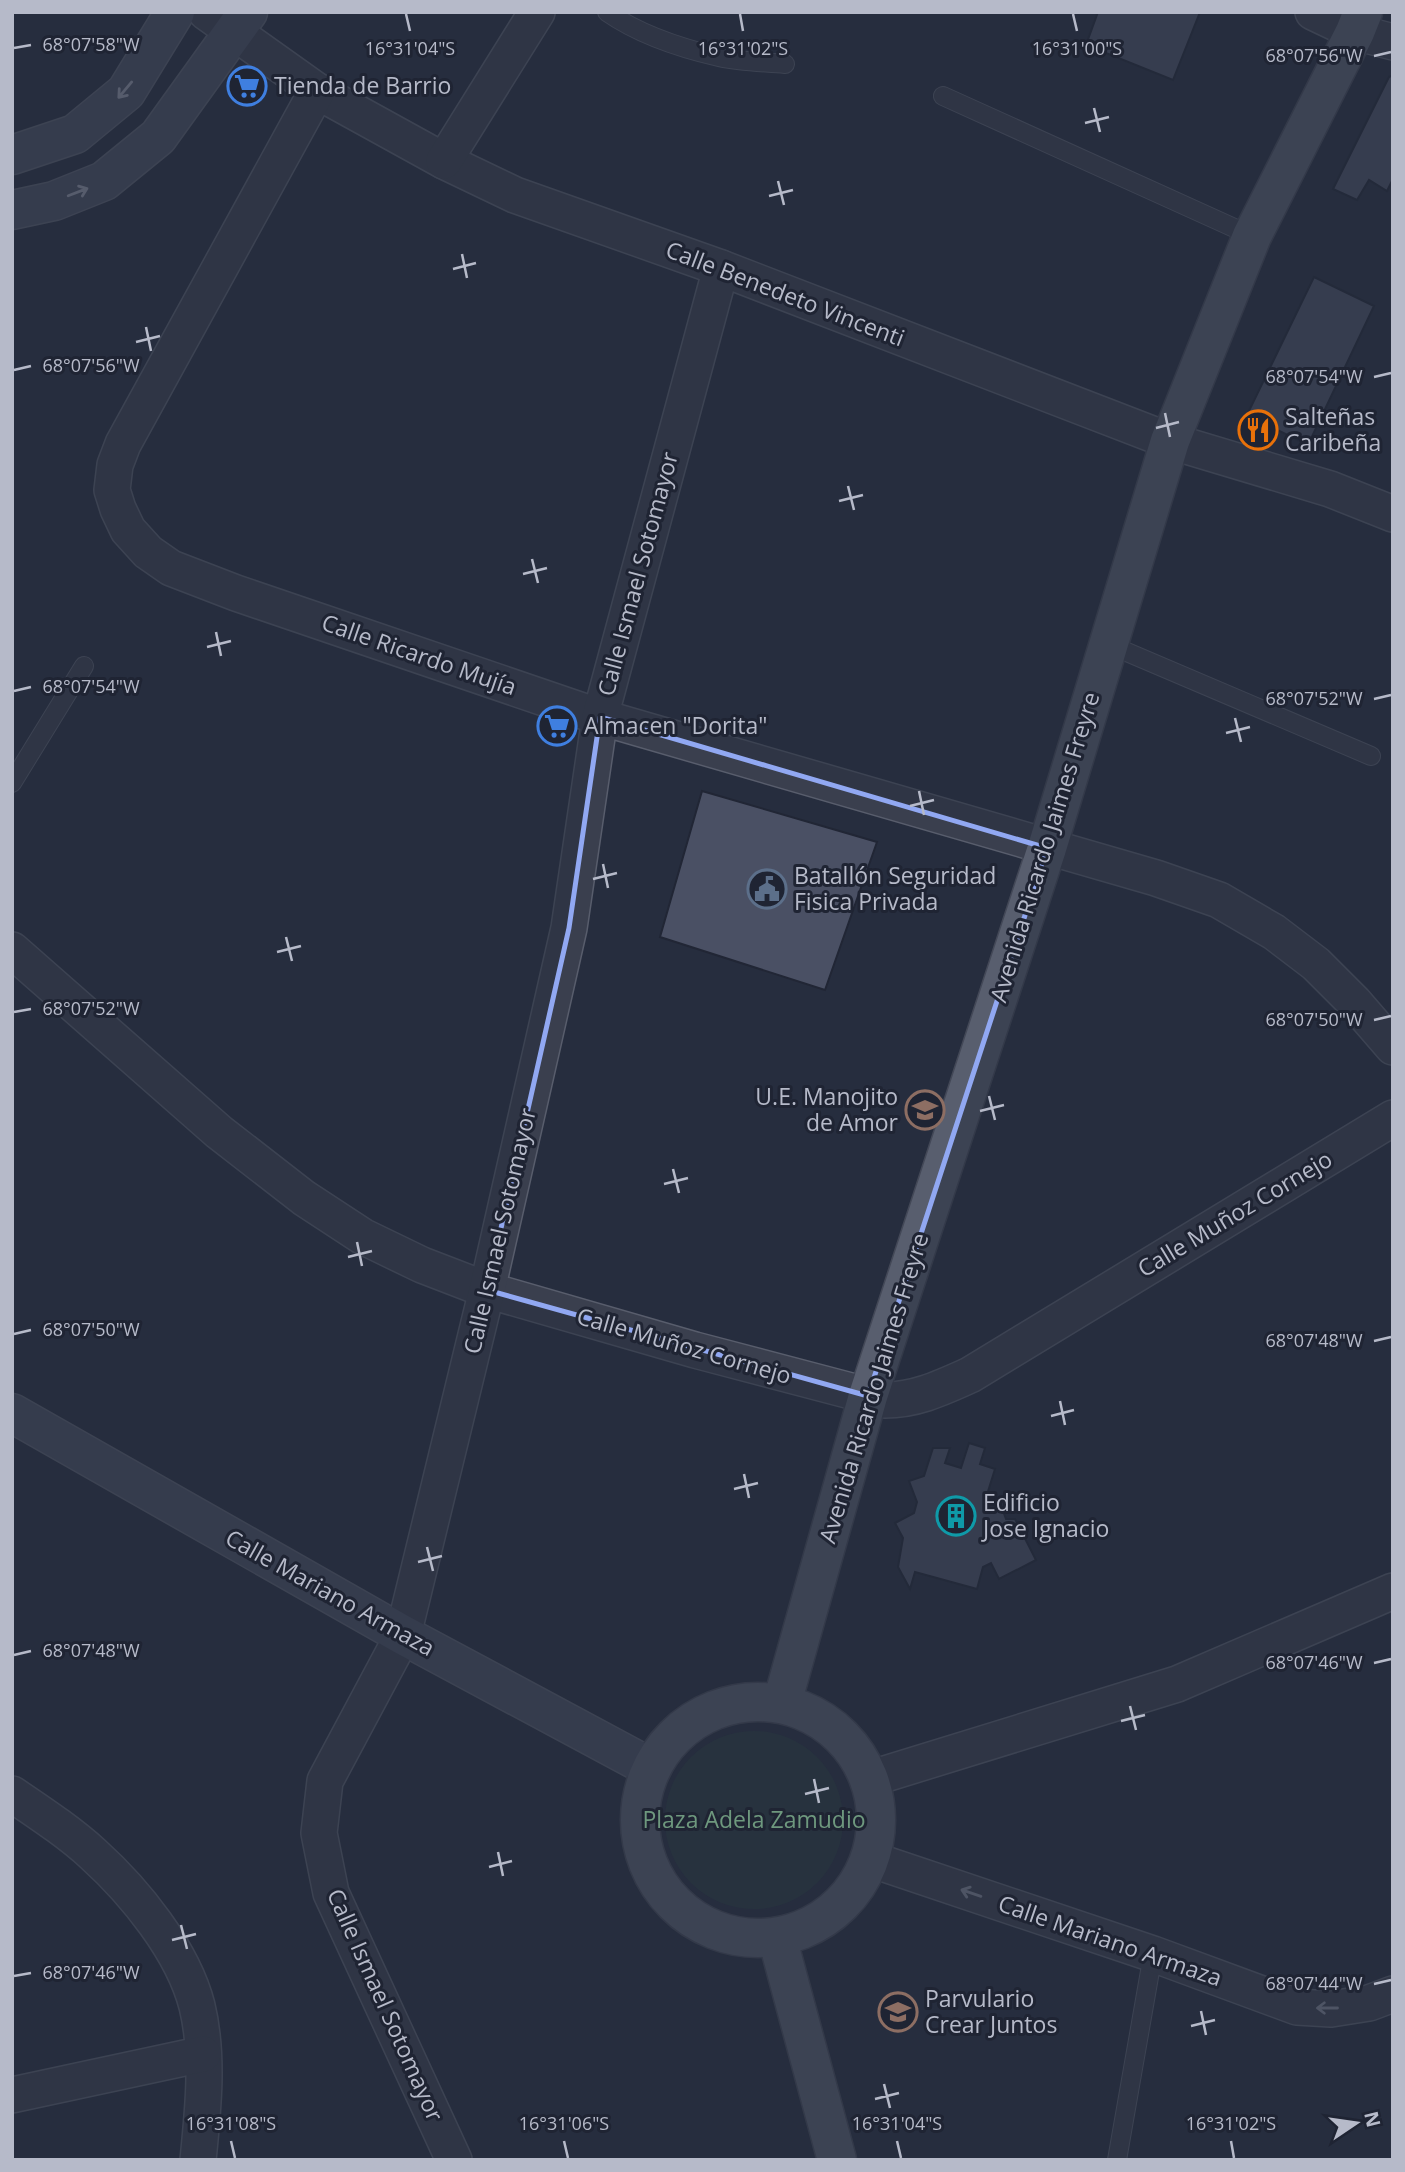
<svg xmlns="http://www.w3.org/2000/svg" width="1405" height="2172" font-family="'Open Sans',sans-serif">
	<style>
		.green { fill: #28393f }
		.building { fill: #4a5064; stroke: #212635; stroke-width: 2 }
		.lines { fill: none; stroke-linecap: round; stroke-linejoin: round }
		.lane-casing { stroke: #585d6c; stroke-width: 20 }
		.street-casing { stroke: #585d6c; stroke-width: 38 }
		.secondary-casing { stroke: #585d6c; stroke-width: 41 }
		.primary-casing { stroke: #434857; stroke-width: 41 }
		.lane { stroke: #3a3f4e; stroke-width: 18 }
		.street { stroke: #3a3f4e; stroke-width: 35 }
		.secondary { stroke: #484e60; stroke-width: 38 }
		.primary { stroke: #585e6e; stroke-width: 38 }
		.oneway { stroke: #9094a4 }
		.oneway2 { stroke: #7e8392 }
		.marked { fill: none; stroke: #91a8f2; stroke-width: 5; stroke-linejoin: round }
		.ticks { fill: none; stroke: #b6bac9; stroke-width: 2.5 }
		.labels { text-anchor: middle; stroke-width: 6; stroke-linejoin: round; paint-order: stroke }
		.poi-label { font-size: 23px; fill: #b6bac9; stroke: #1f2433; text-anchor: start }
		.street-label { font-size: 23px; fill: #b6bac9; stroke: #1f2433 }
		.park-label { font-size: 23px; fill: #6e987e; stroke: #1f2433 }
		.ticks-label { font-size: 18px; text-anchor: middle; fill: #b6bac9; stroke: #1f2433; stroke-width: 6; stroke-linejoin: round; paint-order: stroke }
	</style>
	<rect width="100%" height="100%" fill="#262d3e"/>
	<circle class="green" cx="754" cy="1820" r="89"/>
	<g class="building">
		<polygon points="1098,12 1200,12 1173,80 1086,45"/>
		<polygon points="1393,75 1393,179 1387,191 1369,180 1357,200 1333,189 1389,77"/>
		<polygon points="1314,277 1374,306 1308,445 1247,415"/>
		<polygon points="702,791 877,842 825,990 660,937"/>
		<polygon points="969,1443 985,1448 980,1464 995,1469 985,1501 1001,1505 1006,1519 1015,1519 1036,1560 999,1579 991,1563 983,1567 977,1589 915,1572 910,1589 898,1567 903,1538 895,1523 914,1513 917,1502 909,1481 924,1476 933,1448 950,1448 945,1463 961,1468"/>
	</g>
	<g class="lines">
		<g class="lane-casing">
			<g id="lane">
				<path d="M607 12C640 35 680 48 719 57 741 62 764 62 785 64"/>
				<polyline points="943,96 1252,236"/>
				<polyline points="1108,644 1371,756"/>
				<polyline points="12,783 84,666"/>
				<polyline points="1117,2160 1153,1954"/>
			</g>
		</g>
		<g class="street-casing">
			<g id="street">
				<polyline points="206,12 317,91 444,161 515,195 721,268 1170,441 1330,489 1393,514"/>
				<polyline points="1313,12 1355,32 1393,42"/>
				<polyline points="317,91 123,444 115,465 112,490 118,509 128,530 148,552 171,568 236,593 600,717 1156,878 1219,900 1274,932 1316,964 1354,1002 1393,1047"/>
				<polyline points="444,161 537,12"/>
				<path d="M12 950 219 1132 304 1198 362 1236 422 1265 487 1290 695 1350 885 1400C916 1400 941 1388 970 1375L1393 1118"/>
				<polyline points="869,1779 1177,1684 1393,1591"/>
				<path d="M12 1794C40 1813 69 1832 93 1854 135 1892 183 1951 197 2006 209 2055 203 2111 198 2160"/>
				<polyline points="870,1859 1153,1954 1297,2007 1331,2009 1369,2003 1393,1994"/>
				<polyline points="12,2095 203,2054"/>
				<polyline points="454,2160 331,1893 319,1833 325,1781 403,1635 487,1290 569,928 600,717 721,268"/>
			</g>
		</g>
		<g class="secondary-casing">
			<g id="secondary">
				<polyline points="12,155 75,134 126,92 175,12"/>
				<polyline points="12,210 54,201 104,181 158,137 248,12"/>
				<polyline points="12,1413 403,1635 651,1768"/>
			</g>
		</g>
		<g class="primary-casing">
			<g id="primary">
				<circle cx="758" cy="1820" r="118"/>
				<polyline points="782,1703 868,1396 1047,848 1170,441 1252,236 1355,32 1363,12"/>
				<polyline points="777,1937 837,2160"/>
			</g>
		</g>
		<use href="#lane" class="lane"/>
		<use href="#street" class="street"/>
		<use href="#secondary" class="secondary"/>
		<use href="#primary" class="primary"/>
	</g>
	<defs><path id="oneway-shaft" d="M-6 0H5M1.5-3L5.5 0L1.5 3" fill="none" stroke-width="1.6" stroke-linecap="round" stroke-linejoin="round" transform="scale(1.75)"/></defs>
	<g class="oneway">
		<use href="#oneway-shaft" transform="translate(125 90) rotate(130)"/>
		<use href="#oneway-shaft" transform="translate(78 192) rotate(-21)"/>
	</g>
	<g class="oneway2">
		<use href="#oneway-shaft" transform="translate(971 1893) rotate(-161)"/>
		<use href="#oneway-shaft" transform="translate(1327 2008) rotate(180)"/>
	</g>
	<path d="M0 0H1405V2172H0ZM600 717 1047 848 868 1396 487 1290 569 928Z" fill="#262d3e" fill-opacity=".55" fill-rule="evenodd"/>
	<path class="marked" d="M600 717 1047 848 868 1396 487 1290 569 928Z"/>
	<path class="ticks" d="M406 14 410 31M740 14 743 31M1073 14 1077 31M14 48 31 45M1374 56 1391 52M1094 108 1100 132M1085 123 1109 117M778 181 784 205M769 196 793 190M462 254 467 278M453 269 476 263M146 327 151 351M136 342 160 336M14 370 31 366M1374 377 1391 373M1165 413 1170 437M1156 428 1179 422M848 486 854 510M839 501 863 495M532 559 538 583M523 574 547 568M216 632 221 656M207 647 231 641M14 691 31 687M1374 699 1391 695M1235 718 1241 742M1226 733 1250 727M919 791 924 815M910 806 934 800M603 864 608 888M593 879 617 873M286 937 292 961M277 952 301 946M14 1012 31 1009M1374 1020 1391 1016M989 1096 995 1120M980 1111 1004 1105M673 1169 679 1193M664 1184 688 1178M357 1242 362 1266M348 1257 372 1251M14 1334 31 1330M1374 1341 1391 1337M1060 1401 1065 1425M1051 1416 1074 1410M744 1474 749 1498M734 1489 758 1483M427 1547 433 1571M418 1562 442 1556M14 1655 31 1651M1374 1663 1391 1659M1130 1706 1136 1730M1121 1721 1145 1715M814 1779 819 1803M805 1794 829 1788M498 1852 503 1876M489 1867 512 1861M181 1925 187 1949M172 1940 196 1934M14 1976 31 1973M1374 1984 1391 1980M1201 2011 1206 2035M1191 2026 1215 2020M884 2084 890 2108M875 2099 899 2093M231 2141 235 2158M564 2141 568 2158M897 2141 901 2158M1231 2141 1234 2158"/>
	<defs>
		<g id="supermarket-ring" transform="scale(2.0125)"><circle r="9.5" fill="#1f2433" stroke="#3f7fe0" stroke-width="1.5"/><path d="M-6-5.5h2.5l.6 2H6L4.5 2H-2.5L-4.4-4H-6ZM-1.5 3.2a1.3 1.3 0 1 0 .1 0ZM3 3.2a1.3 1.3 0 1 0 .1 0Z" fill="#3f7fe0"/></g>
		<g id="restaurant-ring" transform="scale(2.0125)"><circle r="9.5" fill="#1f2433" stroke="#e8710a" stroke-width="1.5"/><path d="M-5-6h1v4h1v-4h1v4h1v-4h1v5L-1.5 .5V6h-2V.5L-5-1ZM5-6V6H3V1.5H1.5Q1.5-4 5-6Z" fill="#e8710a"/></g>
		<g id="civic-ring" transform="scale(2.0125)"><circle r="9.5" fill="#1f2433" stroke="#5c6f8a" stroke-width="1.5"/><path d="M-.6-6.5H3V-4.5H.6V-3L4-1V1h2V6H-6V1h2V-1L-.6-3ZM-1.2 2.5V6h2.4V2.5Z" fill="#5c6f8a"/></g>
		<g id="school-ring" transform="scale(2.0125)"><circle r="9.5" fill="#1f2433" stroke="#8d6e63" stroke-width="1.5"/><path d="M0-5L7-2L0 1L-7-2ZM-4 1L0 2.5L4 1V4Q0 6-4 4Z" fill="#8d6e63"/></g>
		<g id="building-ring" transform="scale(2.0125)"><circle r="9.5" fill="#1f2433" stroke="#0f9aa8" stroke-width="1.5"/><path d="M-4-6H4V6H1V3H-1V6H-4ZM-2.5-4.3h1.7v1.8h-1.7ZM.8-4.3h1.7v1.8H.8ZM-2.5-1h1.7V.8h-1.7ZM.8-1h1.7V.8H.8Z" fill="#0f9aa8"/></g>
	</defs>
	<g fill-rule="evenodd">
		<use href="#supermarket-ring" x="247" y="86"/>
		<use href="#restaurant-ring" x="1258" y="430"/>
		<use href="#supermarket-ring" x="557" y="726"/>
		<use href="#civic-ring" x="767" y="889"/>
		<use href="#school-ring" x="925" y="1110"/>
		<use href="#building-ring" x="956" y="1516"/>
		<use href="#school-ring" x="898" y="2012"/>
	</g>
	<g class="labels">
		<g class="poi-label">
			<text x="274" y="94">Tienda de Barrio</text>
			<text x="1285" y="425">Salteñas<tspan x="1285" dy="26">Caribeña</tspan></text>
			<text x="584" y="734">Almacen "Dorita"</text>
			<text x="794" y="884">Batallón Seguridad<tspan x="794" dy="26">Fisica Privada</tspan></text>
			<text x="898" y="1105" text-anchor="end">U.E. Manojito<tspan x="898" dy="26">de Amor</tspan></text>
			<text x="983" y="1511">Edificio<tspan x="983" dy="26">Jose Ignacio</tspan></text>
			<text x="925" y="2007">Parvulario<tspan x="925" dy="26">Crear Juntos</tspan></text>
		</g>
		<g class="street-label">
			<text transform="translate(785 294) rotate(21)" y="8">Calle Benedeto Vincenti</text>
			<text transform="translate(638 574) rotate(-75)" y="8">Calle Ismael Sotomayor</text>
			<text transform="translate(419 655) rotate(19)" y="8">Calle Ricardo Mujía</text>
			<text transform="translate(1045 847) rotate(-73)" y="8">Avenida Ricardo Jaimes Freyre</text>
			<text transform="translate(1235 1214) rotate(-31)" y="8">Calle Muñoz Cornejo</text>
			<text transform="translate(500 1231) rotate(-77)" y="8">Calle Ismael Sotomayor</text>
			<text transform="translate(684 1346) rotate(16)" y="8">Calle Muñoz Cornejo</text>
			<text transform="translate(874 1388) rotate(-73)" y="8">Avenida Ricardo Jaimes Freyre</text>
			<text transform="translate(330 1593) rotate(29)" y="8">Calle Mariano Armaza</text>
			<text transform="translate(1110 1941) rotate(19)" y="8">Calle Mariano Armaza</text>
			<text transform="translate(385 2005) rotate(66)" y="8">Calle Ismael Sotomayor</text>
		</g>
		<g class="park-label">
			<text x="754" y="1828">Plaza Adela Zamudio</text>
		</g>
	</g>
	<g class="ticks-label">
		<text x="91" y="51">68°07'58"W</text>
		<text x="410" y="55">16°31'04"S</text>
		<text x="743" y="55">16°31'02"S</text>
		<text x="1077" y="55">16°31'00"S</text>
		<text x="1314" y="62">68°07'56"W</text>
		<text x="91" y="372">68°07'56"W</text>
		<text x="1314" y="383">68°07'54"W</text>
		<text x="91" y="693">68°07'54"W</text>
		<text x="1314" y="705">68°07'52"W</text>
		<text x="91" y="1015">68°07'52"W</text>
		<text x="1314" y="1026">68°07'50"W</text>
		<text x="91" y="1336">68°07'50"W</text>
		<text x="1314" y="1347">68°07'48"W</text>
		<text x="91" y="1657">68°07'48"W</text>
		<text x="1314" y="1669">68°07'46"W</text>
		<text x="91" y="1979">68°07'46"W</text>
		<text x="1314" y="1990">68°07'44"W</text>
		<text x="231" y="2130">16°31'08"S</text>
		<text x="564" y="2130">16°31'06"S</text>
		<text x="897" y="2130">16°31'04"S</text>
		<text x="1231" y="2130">16°31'02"S</text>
	</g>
	<rect width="1405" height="2172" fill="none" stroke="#b6bac9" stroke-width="28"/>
	<g transform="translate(1356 2123) rotate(77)" stroke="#1f2433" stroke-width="5" paint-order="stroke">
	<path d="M0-5L12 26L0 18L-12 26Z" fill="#b6bac9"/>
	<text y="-10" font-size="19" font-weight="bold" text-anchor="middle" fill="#b6bac9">N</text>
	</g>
</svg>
